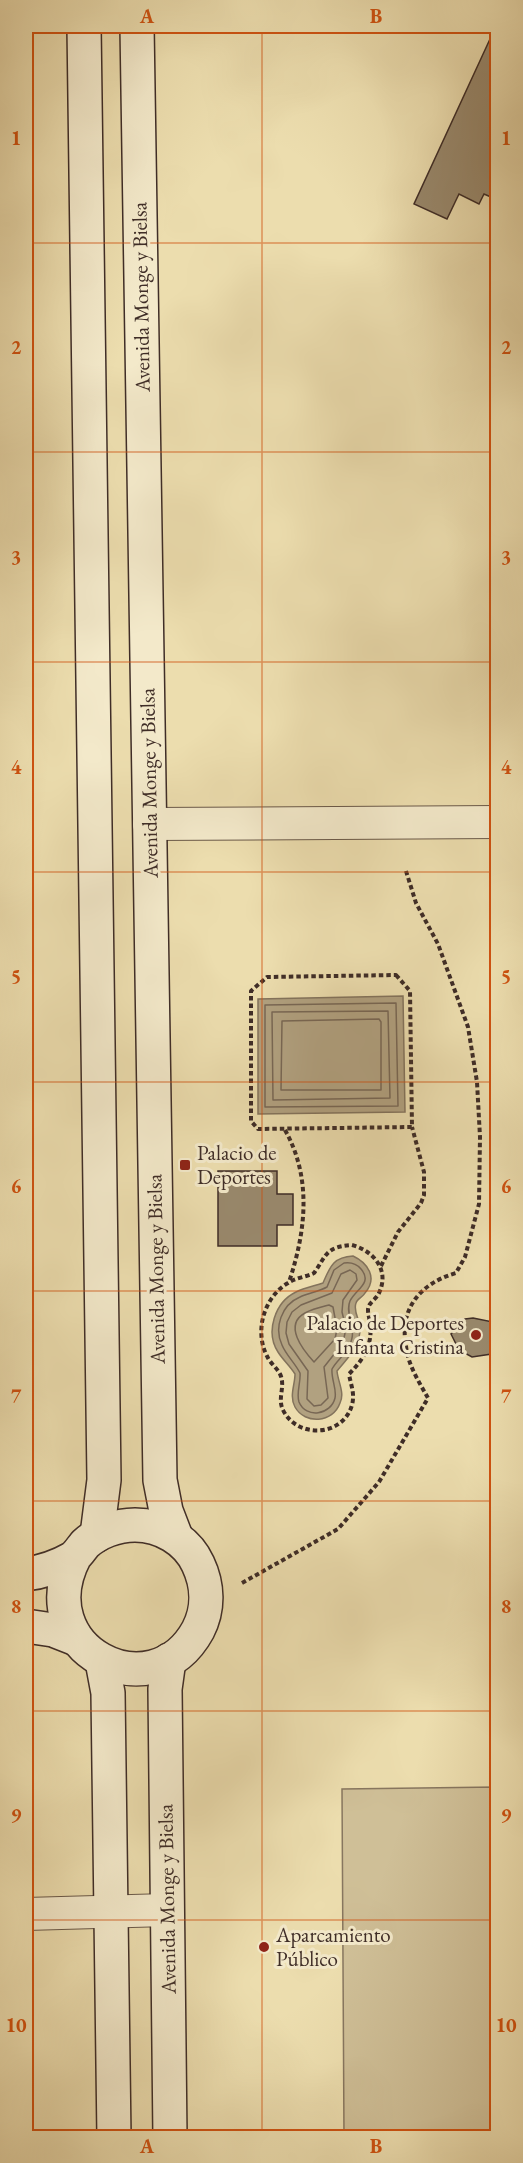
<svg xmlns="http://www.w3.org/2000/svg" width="523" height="2163" font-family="'EB Garamond',serif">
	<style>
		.green { fill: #cfbf97; stroke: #87765f; stroke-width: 1.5 }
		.water { fill: #b1a180; stroke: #83735c; stroke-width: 1.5 }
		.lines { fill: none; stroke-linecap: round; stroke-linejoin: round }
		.shore { stroke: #786754; stroke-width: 1.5 }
		.building { fill: #99896d; stroke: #3f2d27; stroke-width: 1.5 }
		.street-casing { stroke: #6a5949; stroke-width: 34 }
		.secondary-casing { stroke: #3f2d27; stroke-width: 36 }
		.path { stroke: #3f2d27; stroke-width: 4; stroke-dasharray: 4.5 3; stroke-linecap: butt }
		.street { stroke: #f3e9ca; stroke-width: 32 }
		.secondary { stroke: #f3e9ca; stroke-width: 33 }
		.grid { fill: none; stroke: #cf5210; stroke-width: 1.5; stroke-opacity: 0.55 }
		.poi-dot { fill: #8f2418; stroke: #f3e9ca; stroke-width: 2 }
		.labels { text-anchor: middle; stroke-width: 6; stroke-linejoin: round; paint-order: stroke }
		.street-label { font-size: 21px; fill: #3f2d27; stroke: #f3e9ca }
		.poi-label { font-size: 21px; fill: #3f2d27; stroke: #f3e9ca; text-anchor: start }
		.neatline { fill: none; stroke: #cf5210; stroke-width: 2 }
		.grid-label { font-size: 20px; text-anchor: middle; font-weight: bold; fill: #cf5210 }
	</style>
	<rect width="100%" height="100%" fill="#ecddae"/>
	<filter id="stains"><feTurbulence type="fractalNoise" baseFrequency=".00333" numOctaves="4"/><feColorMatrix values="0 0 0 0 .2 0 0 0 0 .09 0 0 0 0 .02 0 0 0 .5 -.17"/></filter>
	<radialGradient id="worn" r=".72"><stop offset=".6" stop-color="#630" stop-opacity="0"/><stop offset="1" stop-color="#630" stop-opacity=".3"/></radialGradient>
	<polygon class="green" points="497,1787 497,2137 344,2137 342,1789"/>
	<g class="water">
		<polygon points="403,996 405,1112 258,1114 258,999"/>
		<path d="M353 1256C368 1263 378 1278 365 1293 363 1297 357 1299 356 1303 353 1311 359 1319 360 1326 361 1347 348 1357 337 1371 338 1382 345 1393 340 1403 333 1423 305 1425 295 1407 289 1396 295 1385 295 1374 290 1366 283 1360 278 1352 265 1332 275 1302 296 1292 304 1288 314 1286 323 1283 330 1267 333 1257 353 1256Z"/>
	</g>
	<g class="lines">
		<g class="shore">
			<polygon points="396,1003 398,1106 265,1107 265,1005"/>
			<polygon points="388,1011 390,1098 273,1100 272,1012"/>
			<polygon points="379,1019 381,1022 381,1090 281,1090 282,1021"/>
			<path d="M344 1263C351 1262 356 1263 361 1269 373 1283 356 1289 350 1301 345 1312 355 1326 352 1338 350 1352 338 1358 332 1369 331 1379 337 1389 335 1398 331 1415 306 1419 299 1402 296 1393 301 1382 300 1373 295 1363 286 1355 282 1345 274 1328 281 1305 300 1297 308 1293 318 1292 327 1287L334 1270Z"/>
			<polygon points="350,1270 356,1274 357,1280 343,1300 342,1312 346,1328 343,1343 324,1367 328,1398 321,1405 314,1406 307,1399 308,1371 289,1344 286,1333 287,1322 292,1312 301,1305 332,1293 341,1274"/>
			<path d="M329 1305 333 1307 337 1329 335 1339 314 1362C303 1350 283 1325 305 1313 312 1309 321 1307 329 1305Z"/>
		</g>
	</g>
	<g class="building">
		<polygon points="496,26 498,200 484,194 479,204 459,194 447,219 414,204"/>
		<polygon points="218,1171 277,1171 277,1194 293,1194 293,1225 277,1225 277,1246 218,1246"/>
		<polygon points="473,1318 498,1323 498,1353 472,1357 459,1350 451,1334 465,1319"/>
	</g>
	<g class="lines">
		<g class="street-casing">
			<g id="street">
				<polyline points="149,824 498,822"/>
				<polyline points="26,1914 167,1910"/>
			</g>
		</g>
		<g class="secondary-casing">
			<g id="secondary">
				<polyline points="84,26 104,1480 97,1535"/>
				<polyline points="137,26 160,1480 166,1511 176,1537"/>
				<path d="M26 1574C42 1572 59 1566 73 1558 78 1554 81 1549 85 1544 98 1532 117 1525 135 1525 161 1525 187 1540 198 1564 208 1585 209 1609 198 1630 152 1714 26 1649 75 1556"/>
				<polyline points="26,1626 53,1630 76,1639"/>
				<polyline points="169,1660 165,1689 170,2138"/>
				<polyline points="102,1661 108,1693 114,2138"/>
			</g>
		</g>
		<g class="path">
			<polygon points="396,975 410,991 412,1127 258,1129 251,1121 251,991 267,977"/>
			<path d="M285 1130C312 1178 306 1231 289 1282"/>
			<path d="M352 1245C374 1251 391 1271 378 1295 375 1300 368 1303 368 1310 368 1315 370 1320 370 1324 373 1345 363 1360 349 1374 351 1386 355 1393 352 1405 343 1437 297 1439 283 1410 277 1398 286 1386 280 1374 277 1368 270 1363 267 1356 254 1331 264 1297 288 1283 295 1278 306 1277 314 1273 327 1255 325 1247 352 1245Z"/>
			<polyline points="381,1266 398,1232 421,1203 424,1195 424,1172 412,1127"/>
			<path d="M242 1583 338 1529 379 1482 428 1398C419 1382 408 1365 406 1346 399 1308 421 1283 456 1273L465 1257 479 1204 480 1137 477 1082 468 1027 438 944 416 903 406 871"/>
		</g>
		<use href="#street" class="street"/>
		<use href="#secondary" class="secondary"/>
	</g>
	<path class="grid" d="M262 26V2138M26 243H498M26 452H498M26 662H498M26 872H498M26 1082H498M26 1291H498M26 1501H498M26 1711H498M26 1920H498"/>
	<g class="poi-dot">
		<rect x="179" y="1159" width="12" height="12" rx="3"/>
		<circle cx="476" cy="1335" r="6"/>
		<circle cx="264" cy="1947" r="6"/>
	</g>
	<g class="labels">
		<g class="street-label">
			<text transform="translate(141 297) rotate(-91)" y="7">Avenida Monge y Bielsa</text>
			<text transform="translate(149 783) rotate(-91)" y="7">Avenida Monge y Bielsa</text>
			<text transform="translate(156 1269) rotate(-91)" y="7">Avenida Monge y Bielsa</text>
			<text transform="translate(167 1899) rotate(-91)" y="7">Avenida Monge y Bielsa</text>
		</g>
		<g class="poi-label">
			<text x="197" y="1160">Palacio de<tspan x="197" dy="24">Deportes</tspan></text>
			<text x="464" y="1330" text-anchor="end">Palacio de Deportes<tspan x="464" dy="24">Infanta Cristina</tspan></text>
			<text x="276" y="1942">Aparcamiento<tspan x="276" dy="24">Público</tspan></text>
		</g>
	</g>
	<rect width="523" height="2163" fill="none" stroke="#ecddae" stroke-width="66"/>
	<rect x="33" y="33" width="457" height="2097" class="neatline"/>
	<g class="grid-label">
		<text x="147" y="23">A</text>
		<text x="376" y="23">B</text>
		<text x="16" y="145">1</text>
		<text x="506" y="145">1</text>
		<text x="16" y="354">2</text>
		<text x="506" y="354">2</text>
		<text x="16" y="564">3</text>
		<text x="506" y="564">3</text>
		<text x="16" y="774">4</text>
		<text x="506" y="774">4</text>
		<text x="16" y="983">5</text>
		<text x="506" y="983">5</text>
		<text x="16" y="1193">6</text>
		<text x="506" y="1193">6</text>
		<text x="16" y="1403">7</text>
		<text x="506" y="1403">7</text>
		<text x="16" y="1613">8</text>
		<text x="506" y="1613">8</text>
		<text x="16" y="1822">9</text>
		<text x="506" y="1822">9</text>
		<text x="16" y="2032">10</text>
		<text x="506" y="2032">10</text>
		<text x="147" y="2153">A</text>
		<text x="376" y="2153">B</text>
	</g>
	<rect width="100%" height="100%" filter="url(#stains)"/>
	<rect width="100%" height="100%" fill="url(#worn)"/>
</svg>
